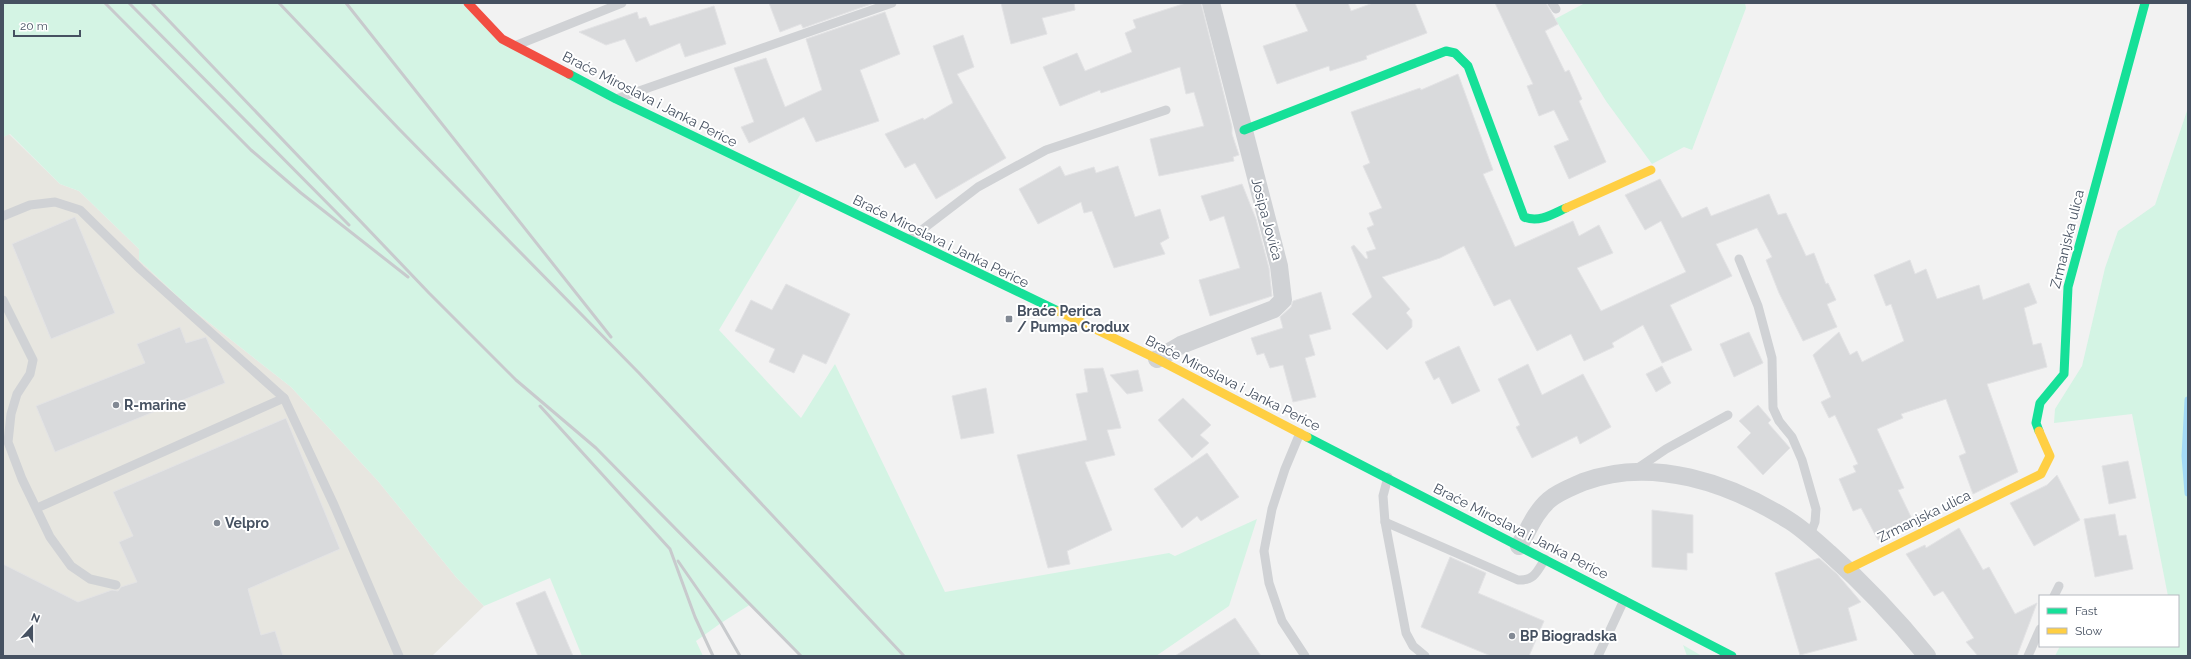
<svg xmlns="http://www.w3.org/2000/svg" width="2191" height="659" font-family="Raleway,sans-serif">
	<style>
		.commercial { fill: #e7e6e0 }
		.green { fill: #d4f4e4 }
		.lines { fill: none; stroke-linecap: round; stroke-linejoin: round }
		.stream { stroke: #a4daf6; stroke-width: 7 }
		.building { fill: #d9dadc; stroke: #e3e3e5 }
		.lane { stroke: #d0d2d5; stroke-width: 9 }
		.street { stroke: #d0d2d5; stroke-width: 18 }
		.fast { stroke: #16e098; stroke-width: 9 }
		.slow { stroke: #ffcf43; stroke-width: 9 }
		.jam { stroke: #f24e42; stroke-width: 9 }
		.rail { stroke: #c8cacd; stroke-width: 3 }
		.poi-dot { fill: #828994; stroke: #fff; stroke-width: 1.5 }
		.labels { text-anchor: middle; stroke-width: 4; stroke-linejoin: round; paint-order: stroke }
		.street-label { font-size: 14px; fill: #465161; stroke: #fff }
		.poi-label { font-size: 14px; font-weight: bold; fill: #465161; stroke: #fff; text-anchor: start }
	</style>
	<rect width="100%" height="100%" fill="#f2f2f2"/>
	<polygon class="commercial" points="9,134 60,184 79,191 139,249 139,260 188,306 291,387 378,481 456,577 484,606 432,656 3,656 3,137"/>
	<g class="green">
		<polygon points="3,3 468,3 502,39 803,190 719,330 801,418 835,364 945,592 1169,553 1175,556 1257,519 1229,606 1156,656 801,656 751,604 721,623 696,641 703,656 582,656 550,578 484,606 456,577 378,481 291,387 188,306 139,260 139,249 79,191 60,184 10,134 3,137"/>
		<polygon points="1585,3 1745,3 1746,8 1692,150 1684,147 1652,164 1606,101 1555,19"/>
		<polygon points="2188,108 2188,656 2055,656 2060,646 2178,646 2178,596 2168,596 2132,414 2054,423 2055,409 2082,366 2105,268 2118,231 2155,205"/>
		<polygon points="1683,645 1702,656 1687,656"/>
	</g>
	<g class="lines">
		<polyline class="stream" points="2188,400 2185,456 2188,493"/>
	</g>
	<g class="building">
		<polygon points="769,3 874,3 803,28 801,24 780,32"/>
		<polygon points="1001,3 1074,3 1075,10 1042,18 1047,34 1011,44"/>
		<polygon points="1186,3 1201,3 1232,127 1232,134 1239,155 1233,157 1234,161 1159,176 1150,139 1204,126 1194,92 1186,94 1180,67 1101,93 1100,90 1060,106 1043,67 1077,53 1085,71 1132,52 1125,33 1136,28 1133,20"/>
		<polygon points="1295,3 1348,3 1351,11 1373,3 1415,3 1427,33 1366,56 1367,59 1330,71 1329,66 1277,84 1263,46 1308,31"/>
		<polygon points="1495,3 1546,3 1558,24 1545,31 1565,72 1569,70 1582,99 1579,101 1606,162 1569,179 1554,146 1569,140 1554,110 1539,116 1527,86 1533,84"/>
		<polygon points="714,6 726,44 685,57 680,43 636,62 625,39 606,45 579,32 637,12 639,19 646,17 650,26"/>
		<polygon points="885,12 900,54 860,70 879,121 816,142 804,117 749,143 741,127 754,122 734,68 766,58 785,107 822,90 806,39"/>
		<polygon points="963,35 974,67 957,74 1006,158 936,199 915,163 905,168 885,134 923,118 924,120 953,103 933,46"/>
		<polygon points="1458,74 1493,170 1483,174 1515,247 1573,221 1579,236 1599,225 1613,253 1577,268 1601,311 1686,272 1661,221 1645,230 1625,195 1660,179 1682,218 1707,207 1711,216 1769,194 1778,215 1786,213 1806,256 1814,253 1826,284 1828,283 1836,300 1827,304 1837,327 1803,341 1779,293 1766,260 1772,257 1757,228 1716,244 1732,276 1670,305 1692,350 1662,363 1643,325 1612,343 1614,347 1584,361 1571,334 1537,351 1510,299 1494,306 1464,246 1440,258 1382,277 1410,309 1406,313 1412,320 1412,327 1387,350 1352,314 1372,297 1351,247 1354,245 1366,259 1368,258 1366,252 1376,249 1367,228 1374,225 1369,213 1382,208 1363,166 1370,163 1351,112 1420,88 1421,90"/>
		<polygon points="1060,166 1065,176 1094,167 1096,173 1118,166 1135,217 1160,209 1169,238 1160,243 1165,254 1114,268 1092,211 1084,213 1081,202 1038,224 1019,189"/>
		<polygon points="1242,184 1256,219 1269,268 1272,296 1210,316 1199,280 1240,268 1224,216 1210,221 1201,196"/>
		<polygon points="75,217 115,313 51,339 12,244"/>
		<polygon points="1910,260 1915,274 1926,269 1937,299 1979,285 1983,300 2029,283 2037,303 2024,308 2033,345 2041,343 2047,367 1987,384 2018,472 1973,494 1959,456 1966,453 1946,399 1901,414 1903,418 1877,429 1904,488 1898,490 1914,523 1878,540 1861,508 1853,511 1839,479 1856,472 1853,466 1858,464 1835,415 1829,418 1821,402 1831,397 1813,355 1839,332 1850,355 1857,351 1862,362 1904,341 1891,304 1886,306 1874,275"/>
		<polygon points="786,284 850,314 826,364 803,354 794,373 769,362 775,349 735,331 751,300 772,310"/>
		<polygon points="1321,292 1331,329 1309,335 1315,355 1305,358 1316,397 1293,402 1283,365 1270,368 1264,353 1257,355 1251,338 1283,328 1280,317 1291,307 1293,301"/>
		<polygon points="180,327 186,343 206,337 225,383 55,452 36,406 145,363 137,344"/>
		<polygon points="1749,332 1763,363 1734,377 1720,344"/>
		<polygon points="1459,346 1480,391 1452,404 1439,377 1434,380 1425,362"/>
		<polygon points="1528,364 1542,395 1583,374 1611,427 1580,444 1577,436 1532,458 1516,427 1520,425 1498,379"/>
		<polygon points="1662,366 1671,383 1656,392 1646,374"/>
		<polygon points="1103,368 1121,428 1107,430 1115,455 1085,462 1112,530 1067,551 1070,564 1048,568 1017,455 1087,440 1076,394 1088,392 1084,369"/>
		<polygon points="1138,370 1143,391 1127,394 1110,375"/>
		<polygon points="986,388 994,433 961,439 952,396"/>
		<polygon points="1183,398 1211,425 1200,435 1209,443 1192,458 1158,420"/>
		<polygon points="1758,405 1771,420 1768,423 1790,448 1763,475 1737,447 1751,433 1739,421"/>
		<polygon points="286,418 340,549 248,589 261,635 275,631 283,656 3,656 3,564 78,602 112,590 118,591 121,587 137,582 119,542 133,536 113,492"/>
		<polygon points="1207,453 1239,497 1201,521 1197,516 1182,528 1154,489"/>
		<polygon points="2128,461 2136,498 2109,504 2102,466"/>
		<polygon points="2057,475 2080,520 2034,546 2010,503 2047,485"/>
		<polygon points="1652,510 1693,515 1693,553 1687,553 1687,570 1652,567"/>
		<polygon points="2115,514 2119,536 2126,535 2133,569 2095,577 2084,519"/>
		<polygon points="1959,528 1983,570 1989,567 2015,614 2037,603 2017,656 1978,656 1966,642 1974,638 1943,591 1934,596 1906,554 1925,545 1926,548"/>
		<polygon points="1450,557 1486,573 1478,593 1544,621 1529,656 1491,656 1421,627"/>
		<polygon points="1819,558 1837,574 1861,602 1848,608 1857,640 1800,655 1775,573"/>
		<polygon points="545,591 573,656 538,656 516,603"/>
		<polygon points="1235,618 1261,656 1175,656"/>
	</g>
	<g class="lines">
		<g class="lane">
			<polyline points="1552,3 1556,9"/>
			<polyline points="517,45 622,3"/>
			<polyline points="619,98 892,3"/>
			<polyline points="3,216 30,205 55,202 80,210 140,269 284,398 334,505 399,656"/>
			<polyline points="910,239 978,187 1046,150 1166,110"/>
			<polyline points="1739,259 1758,306 1772,358 1773,408 1779,421 1792,437 1802,460 1816,509 1815,522 1810,535"/>
			<polyline points="3,300 33,360 30,374 17,394 11,414 8,442 22,479 50,537 71,566 90,579 116,585"/>
			<polyline points="1300,433 1285,469 1272,509 1264,551 1269,583 1282,621 1305,656"/>
			<polyline points="1635,470 1666,449 1728,415"/>
			<polyline points="1388,477 1383,496 1385,522 1406,633 1413,646 1425,656"/>
			<polyline points="37,508 284,398"/>
			<path d="M1385 522 1518 580C1534 581 1537 572 1545 559"/>
			<polyline points="2054,596 2059,586"/>
			<polyline points="1598,656 1624,600"/>
			<polyline points="2028,656 2040,629"/>
		</g>
		<g class="street">
			<polyline points="1157,359 1181,345 1274,309 1283,300 1279,266 1211,3"/>
			<path d="M1519 546C1528 531 1535 512 1549 500 1558 492 1572 487 1583 482 1652 456 1730 483 1790 521 1804 530 1817 542 1829 553 1865 585 1897 619 1927 656"/>
		</g>
		<g class="fast">
			<polyline points="569,74 616,99 1058,311"/>
			<path d="M1244 130 1446 51 1455 53 1468 66 1524 217C1539 223 1553 214 1566 208"/>
			<polyline points="2039,431 2036,423 2040,403 2064,374 2068,287 2145,3"/>
			<polyline points="1307,437 1732,656"/>
		</g>
		<g class="slow">
			<polyline points="1566,208 1651,170"/>
			<polyline points="1058,311 1157,359 1307,437"/>
			<polyline points="1848,569 2041,474 2050,456 2039,431"/>
		</g>
		<polyline class="jam" points="468,3 502,39 569,74"/>
		<g class="rail">
			<polyline points="105,3 251,150 301,193 408,277"/>
			<polyline points="129,3 349,225"/>
			<polyline points="152,3 429,293 516,380 596,448 801,656"/>
			<polyline points="279,3 399,129 639,373 904,656"/>
			<polyline points="346,3 611,337"/>
			<polyline points="540,406 670,549 695,617 713,656"/>
			<polyline points="678,561 721,623 740,656"/>
		</g>
	</g>
	<g class="poi-dot">
		<rect x="1005" y="315" width="8" height="8" rx="2"/>
		<circle cx="116" cy="405" r="4"/>
		<circle cx="217" cy="523" r="4"/>
		<circle cx="1512" cy="636" r="4"/>
	</g>
	<g class="labels">
		<g class="street-label">
			<text transform="translate(650 99) rotate(27)" y="5">Braće Miroslava i Janka Perice</text>
			<text transform="translate(1267 219) rotate(75)" y="5">Josipa Jovića</text>
			<text transform="translate(2067 239) rotate(-76)" y="5">Zrmanjska ulica</text>
			<text transform="translate(941 241) rotate(26)" y="5">Braće Miroslava i Janka Perice</text>
			<text transform="translate(1233 383) rotate(27)" y="5">Braće Miroslava i Janka Perice</text>
			<text transform="translate(1924 516) rotate(-26)" y="5">Zrmanjska ulica</text>
			<text transform="translate(1521 531) rotate(27)" y="5">Braće Miroslava i Janka Perice</text>
		</g>
		<g class="poi-label">
			<text x="1017" y="316">Braće Perica<tspan x="1017" dy="16">/ Pumpa Crodux</tspan></text>
			<text x="124" y="410">R-marine</text>
			<text x="225" y="528">Velpro</text>
			<text x="1520" y="641">BP Biogradska</text>
		</g>
	</g>
	<rect width="2191" height="659" fill="none" stroke="#465161" stroke-width="8"/>
	<rect x="2039" y="595" width="140" height="52" fill="#ffffff" stroke="#b5b9c0"/>
	<rect x="2047" y="608" width="20" height="6" fill="#16e098" stroke="#b5b9c0"/>
	<text x="2075" y="615" font-size="12" fill="#465161">Fast</text>
	<rect x="2047" y="628" width="20" height="6" fill="#ffcf43" stroke="#b5b9c0"/>
	<text x="2075" y="635" font-size="12" fill="#465161">Slow</text>
	<g transform="translate(32 627) rotate(21)" stroke="#ffffff" stroke-width="3" paint-order="stroke">
	<path d="M0-3L7 15L0 10L-7 15Z" fill="#465161"/>
	<text y="-6" font-size="11" font-weight="bold" text-anchor="middle" fill="#465161">N</text>
	</g>
	<path d="M14 30v6h66v-6" fill="none" stroke="#465161" stroke-width="2"/>
	<text x="20" y="30" font-size="12" fill="#465161" stroke="#ffffff" stroke-width="3" paint-order="stroke">20 m</text>
</svg>
